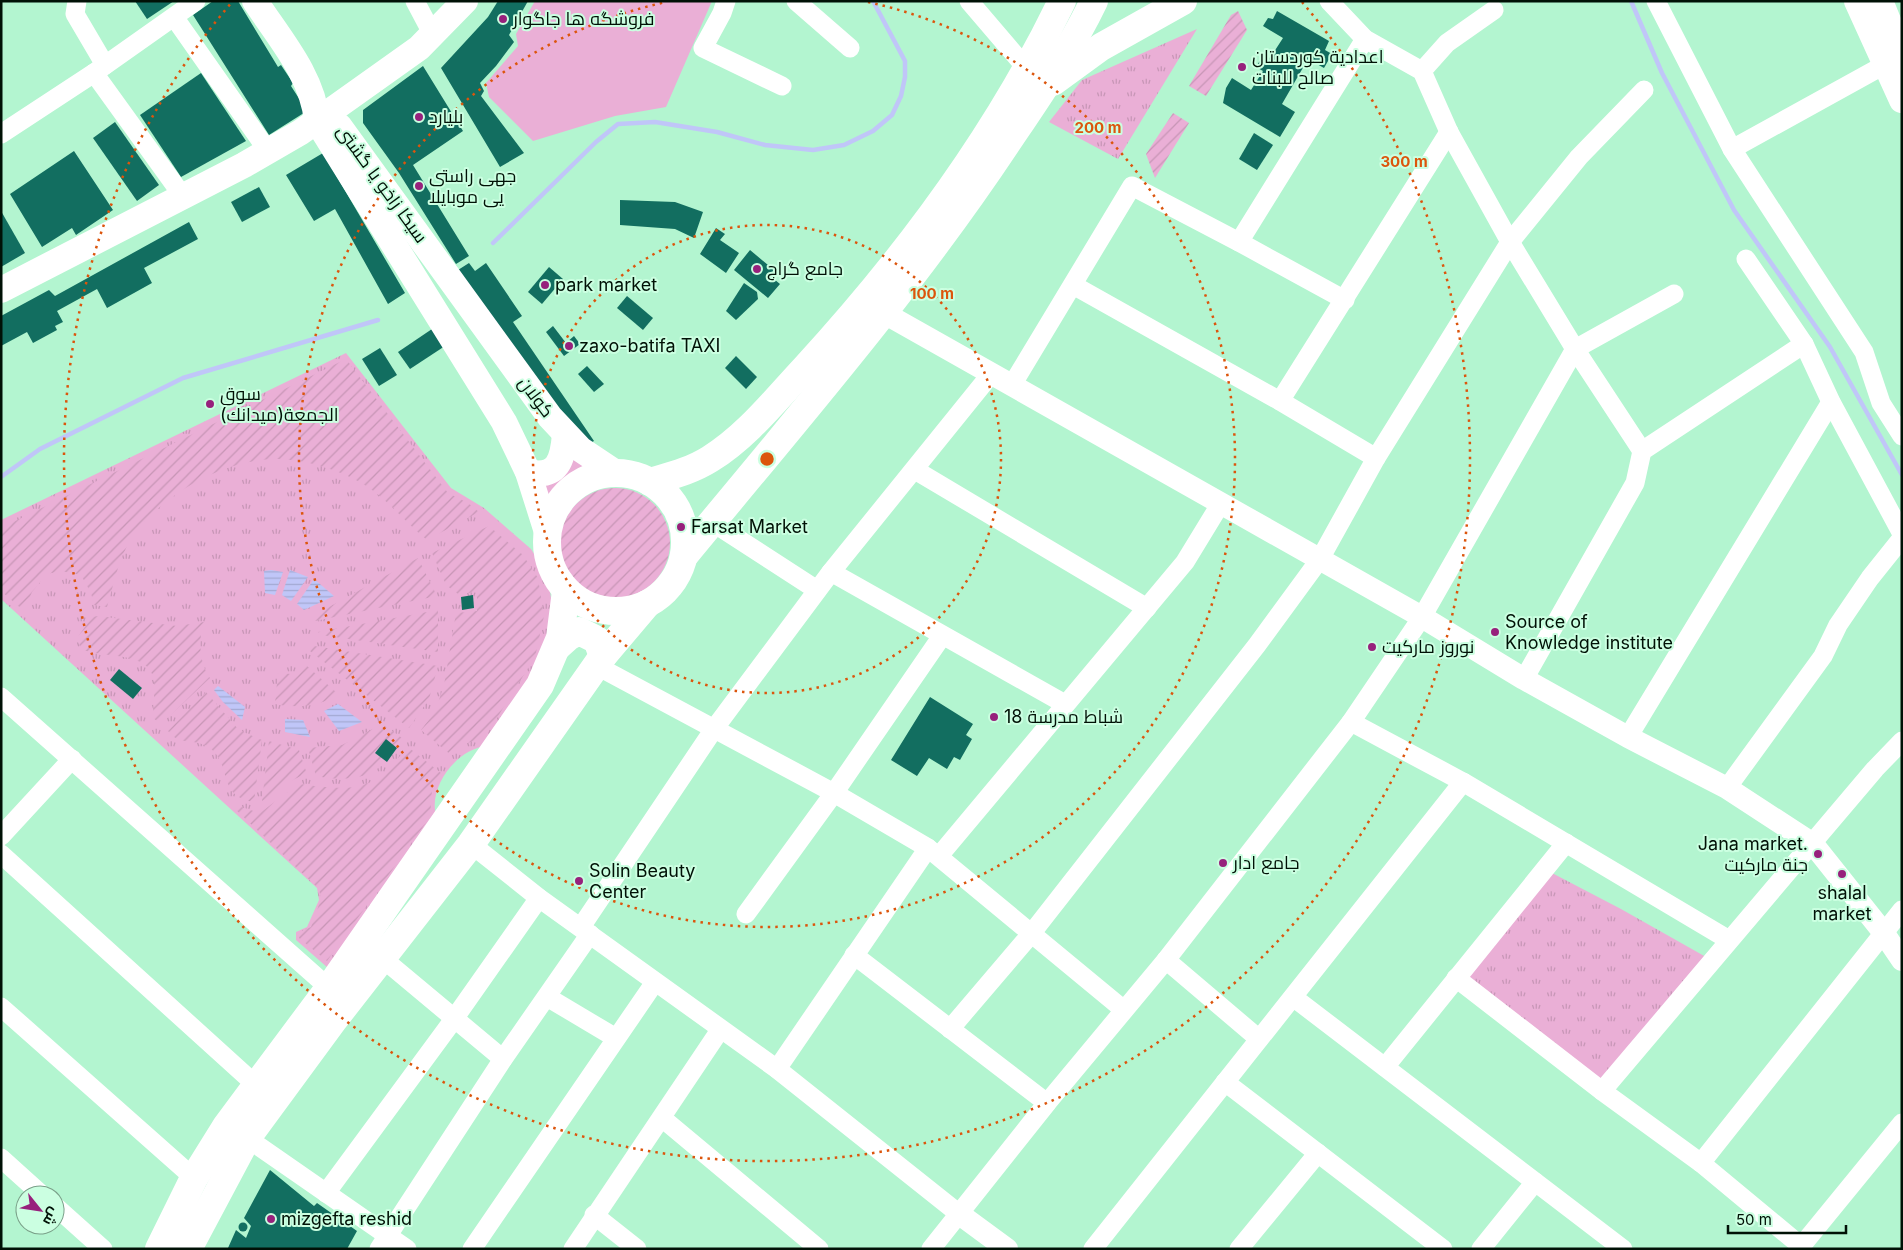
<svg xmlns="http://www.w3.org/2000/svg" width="1903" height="1250" font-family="Inter,Cairo,sans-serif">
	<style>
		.grass { fill: #eaafd6 }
		.park { fill: url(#park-tufts) }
		.garden { fill: url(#garden-furrows) }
		.water { fill: url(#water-rules) }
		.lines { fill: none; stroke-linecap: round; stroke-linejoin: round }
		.stream { stroke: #c0c6f8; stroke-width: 4.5 }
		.building { fill: #126e60 }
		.minor { stroke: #fff; stroke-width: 19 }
		.tertiary { stroke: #fff; stroke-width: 22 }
		.secondary { stroke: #fff; stroke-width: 26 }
		.trunk { stroke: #fff; stroke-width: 28 }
		.ring { fill: none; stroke: #dc550c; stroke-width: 2.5; stroke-dasharray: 2.5 5 }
		.poi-dot { fill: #97217c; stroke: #cbffe1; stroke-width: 2 }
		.labels { text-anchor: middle; stroke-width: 4; stroke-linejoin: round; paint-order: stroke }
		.poi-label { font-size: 18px; fill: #001106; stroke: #cbffe1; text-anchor: start }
		.street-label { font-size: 18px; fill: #001106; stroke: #cbffe1 }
		.centre { fill: #dc550c; stroke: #cbffe1; stroke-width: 2.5 }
		.ring-label { font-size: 15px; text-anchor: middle; font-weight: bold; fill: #dc550c; stroke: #cbffe1; stroke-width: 4; stroke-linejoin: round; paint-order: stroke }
	</style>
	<defs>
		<pattern id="park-tufts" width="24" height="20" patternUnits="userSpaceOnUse" patternTransform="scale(1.25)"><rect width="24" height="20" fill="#eaafd6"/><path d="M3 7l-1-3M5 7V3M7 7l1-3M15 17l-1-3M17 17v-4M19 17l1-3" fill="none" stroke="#c796b6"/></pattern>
		<pattern id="garden-furrows" width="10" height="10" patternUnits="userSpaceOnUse" patternTransform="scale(1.25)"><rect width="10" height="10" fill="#eaafd6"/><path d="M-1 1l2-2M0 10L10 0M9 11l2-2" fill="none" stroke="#c796b6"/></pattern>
		<pattern id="water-rules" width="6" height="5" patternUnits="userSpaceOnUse" patternTransform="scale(1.25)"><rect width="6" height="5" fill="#c0c6f8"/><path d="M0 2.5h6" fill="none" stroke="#a3a9d3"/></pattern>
	</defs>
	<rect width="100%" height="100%" fill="#b3f5d0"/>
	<g class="grass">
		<polygon points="535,1 712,1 666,107 615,116 533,141 489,97 486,83 518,46 516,34"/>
		<path d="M569 446 595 469C572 475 557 488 548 510L537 478Z"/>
	</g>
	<g class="park">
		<polygon points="1197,29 1118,159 1049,122 1082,80"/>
		<path d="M346 353 451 488 484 508 531 549 547 574 554 616 543 661 487 746C458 748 428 786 436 816L328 968 296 940V932L307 927 319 900 317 888 1 599V520Z"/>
		<polygon points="1552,873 1621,909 1706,957 1600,1084 1463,983"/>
	</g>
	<g class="garden">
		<polygon points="1238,11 1247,30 1206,96 1189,86 1231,15"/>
		<polygon points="1173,113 1189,123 1155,178 1146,154"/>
		<path d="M346 359 448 493 468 503 479 512 427 540C400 518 385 494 352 478 329 467 304 460 279 459 223 458 154 498 127 546 117 565 113 587 107 607L94 605 91 593 81 575 61 571 47 574 32 592 24 611 1 591V528Z"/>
		<circle cx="615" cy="543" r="55"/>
		<polygon points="489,526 523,555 538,578 544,616 535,657 485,737 459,746 451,755 421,730 435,712 444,685 456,613 477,611 477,592 458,594 446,585 432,553"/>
		<polygon points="418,558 437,596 315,621 311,617"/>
		<polygon points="438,610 438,652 321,635 318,632"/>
		<path d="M98 616 177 626 204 622C198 640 199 662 210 678L161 724 153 718C153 707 155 694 154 682 152 650 103 659 81 649L77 638 92 617Z"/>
		<polygon points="314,646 438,666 429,699 409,728 310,651"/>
		<path d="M306 665 337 693C322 708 295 708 275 704L278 673 291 674Z"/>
		<path d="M206 692 239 730 262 740 254 802C220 796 231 775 216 754 206 741 194 743 180 740 175 739 171 734 168 731Z"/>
		<path d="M382 724 402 738C395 748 387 762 377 769 361 781 334 780 316 776L308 748 342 745Z"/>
		<path d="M269 741 299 750 307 774C288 779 279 793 262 801Z"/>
		<path d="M408 747 441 773 432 790 430 817 327 961 299 938V932L311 927 321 899 319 889 234 808 235 805 260 813 298 784C307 784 315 787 325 787 371 791 379 780 408 747Z"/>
	</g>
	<g class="water">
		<polygon points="271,570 283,572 275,595 265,593 264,571"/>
		<polygon points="290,570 308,577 291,601 282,595"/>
		<polygon points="314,579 334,596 304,610 297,604"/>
		<polygon points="218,686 245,707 242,720 223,702 214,690"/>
		<polygon points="338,704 362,722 339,731 324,711"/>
		<polygon points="285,719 303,720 310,737 285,732"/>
	</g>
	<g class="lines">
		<g class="stream">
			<polyline points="1631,1 1662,73 1734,210 1830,347 1902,475"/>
			<polyline points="493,243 596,142 618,124 655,122 717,132 765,145 813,150 844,145 873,131 892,115 901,96 905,77 905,61 873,1"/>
			<polyline points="1,477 40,449 183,378 378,320"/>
		</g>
	</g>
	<g class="building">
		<polygon points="135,1 174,1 147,19"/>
		<polygon points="213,1 238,1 278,67 281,65 293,83 291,86 307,111 269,135 193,15"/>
		<polygon points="498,1 528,1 509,35 514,42 496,66 480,83 484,91 481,96 524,153 500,167 441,68 488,17"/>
		<polygon points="1277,11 1329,41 1325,50 1332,54 1324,68 1308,59 1282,104 1295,112 1280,137 1223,103 1226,88 1232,78 1251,90 1263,71 1256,67 1264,54 1270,58 1283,38 1263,26 1268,18 1273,19"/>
		<polygon points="423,66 463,131 413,165 469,256 456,264 399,173 363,123 363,110"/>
		<polygon points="201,73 246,141 181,177 140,115"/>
		<polygon points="115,122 159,185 137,201 93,138"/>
		<polygon points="1254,133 1273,145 1257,170 1239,159"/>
		<polygon points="74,151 113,210 76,235 72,228 42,247 10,194"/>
		<polygon points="323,153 405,293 388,304 335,209 314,221 286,175"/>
		<polygon points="259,187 270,207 242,222 231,202"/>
		<polygon points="620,200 675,202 703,212 694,238 675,229 620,225"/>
		<polygon points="1,211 25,253 1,267"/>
		<polygon points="189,222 198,239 144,268 152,283 107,308 97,289 57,311 63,322 55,326 57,330 33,343 27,332 1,346 1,316 49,290 55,296"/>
		<polygon points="716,228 725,234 720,240 739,253 726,273 700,254"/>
		<polygon points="750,250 774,270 769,275 780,284 768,298 734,270"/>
		<polygon points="469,263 475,271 486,263 522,316 513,322 594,441 583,447 458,270"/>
		<polygon points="549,267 563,279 542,304 528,292"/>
		<polygon points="744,283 757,292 758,299 736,320 726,311"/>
		<polygon points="627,296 653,318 643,330 617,308"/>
		<polygon points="553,326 566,343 574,336 580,344 564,356 546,332"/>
		<polygon points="432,329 445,346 410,369 398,352"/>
		<polygon points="380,348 397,375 379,386 362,359"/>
		<polygon points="736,356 757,377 746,389 725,368"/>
		<polygon points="587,366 604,384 594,392 578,374"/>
		<polygon points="473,595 474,608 462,610 461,597"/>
		<polygon points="119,669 142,688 133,699 110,680"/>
		<polygon points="930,697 973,724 966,735 972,739 960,760 954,757 947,769 929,758 917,776 891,760"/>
		<polygon points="386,739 397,748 387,762 375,753"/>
		<polygon points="270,1170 314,1206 317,1203 357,1231 347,1249 228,1248 236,1230 246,1238 251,1226 244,1218"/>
		<circle cx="243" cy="1227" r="4.5"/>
	</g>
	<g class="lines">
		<g class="minor">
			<polyline points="77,1 75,14 105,65"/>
			<polyline points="415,1 433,35"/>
			<polyline points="726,1 722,13 703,48 782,86"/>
			<polyline points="796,1 850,48"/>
			<polyline points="969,1 1027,69"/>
			<polyline points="1329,1 1365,39 1422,71 1449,132 1510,242 1575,349 1642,451"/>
			<polyline points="1656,1 1732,149 1864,352 1881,403 1902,436"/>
			<polyline points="174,17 268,151"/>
			<polyline points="1422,71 1447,43 1494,10"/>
			<polyline points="94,73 182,195"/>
			<polyline points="1,134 94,73 196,1"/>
			<polyline points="1732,149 1886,64"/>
			<polyline points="1239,242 1365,39"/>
			<polyline points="1746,259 1804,344 1831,402 1902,534"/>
			<polyline points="1073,285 1280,401 1376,458"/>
			<polyline points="1012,385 1132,186 1239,242 1345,300"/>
			<polyline points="1280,401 1449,132"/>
			<polyline points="915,470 1147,608"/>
			<polyline points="712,522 817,590"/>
			<polyline points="831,572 1065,704"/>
			<polyline points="597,666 834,793 928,848 1124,1010"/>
			<polyline points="1524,679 1635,483 1642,451 1804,344"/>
			<polyline points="1,697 329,988"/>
			<polyline points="1351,722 1463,782 1729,940"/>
			<polyline points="1628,737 1831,402"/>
			<polyline points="1727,788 1823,656 1838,625 1870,578 1902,538"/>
			<polyline points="1,836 72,759"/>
			<polyline points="471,844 539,898 777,1069 958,1213"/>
			<polyline points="1,854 256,1085"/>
			<polyline points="939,856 1185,562 1221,503"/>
			<polyline points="746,914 834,793 942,636"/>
			<polyline points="581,927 714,729 831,572 991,374"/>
			<polyline points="854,955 1047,1103"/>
			<polyline points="382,958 503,1059"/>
			<polyline points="1166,960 1259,1039"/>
			<polyline points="1456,978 1602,1091 1701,1163 1801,1246"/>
			<polyline points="547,997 616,1038"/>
			<polyline points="1293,997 1623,1249"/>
			<polyline points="1,1007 194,1178"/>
			<polyline points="950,1029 1031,934 1257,645 1320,559 1376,458 1510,242 1579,157 1644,90"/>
			<polyline points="1385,1067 1566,843"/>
			<polyline points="777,1069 928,848"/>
			<polyline points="1225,1082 1443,1249"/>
			<polyline points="1602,1091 1875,769 1902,741"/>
			<polyline points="662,1118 819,1249"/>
			<polyline points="247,1138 407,1249"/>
			<polyline points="1,1158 42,1195"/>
			<polyline points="1701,1163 1902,910"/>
			<polyline points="326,1193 454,1019 539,898"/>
			<polyline points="55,1206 103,1249"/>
			<polyline points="594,1215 637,1249"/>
			<polyline points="379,1249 503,1059 590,934"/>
			<polyline points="472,1249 655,982"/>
			<polyline points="573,1249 720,1030"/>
			<polyline points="931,1249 1047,1103 1166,960 1351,722 1422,617 1575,349 1674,294"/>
			<polyline points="1093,1249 1463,782"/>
			<polyline points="1239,1249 1318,1153"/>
			<polyline points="1481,1249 1535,1182"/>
			<polyline points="1799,1249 1902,1123"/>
		</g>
		<g class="tertiary">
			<polyline points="884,313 1422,617 1524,679 1628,737 1727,788 1813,844 1883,932 1902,960"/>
			<polyline points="958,1213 1007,1249"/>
		</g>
		<g class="secondary">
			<path d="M255 1C279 38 313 76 317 121L504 422 528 472 547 532"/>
			<polyline points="1857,1 1902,100"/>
			<polyline points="1880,1 1902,55"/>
			<polyline points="339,126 550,417 580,449 616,473"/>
			<polyline points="1,290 244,165 301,132 419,48 465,1"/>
			<path d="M528 472C558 479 563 459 565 434"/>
		</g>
		<g class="trunk">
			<polyline points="1053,82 1101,47 1183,1"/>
			<circle cx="616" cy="542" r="69"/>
			<path d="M650 482C670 476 691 471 710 459 747 436 775 400 805 368 906 258 997 136 1062 1"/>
			<path d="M684 556C795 421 910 289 1007 143 1038 97 1070 51 1094 1"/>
			<polyline points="558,646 568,637 579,631 597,640 603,656"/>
			<polyline points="159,1249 194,1178 227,1125 329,988 540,685 560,638 566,591"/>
			<polyline points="188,1249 247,1138 333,1021 471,844 603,656 647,604"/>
		</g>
	</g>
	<g class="ring">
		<circle cx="767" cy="459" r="234"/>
		<path d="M868 2A468 468 0 1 1 666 2"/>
		<path d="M1302 2A703 703 0 1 1 232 2"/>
	</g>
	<g class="poi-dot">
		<circle cx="503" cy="19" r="5"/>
		<circle cx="1242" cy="67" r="5"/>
		<circle cx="419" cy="117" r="5"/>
		<circle cx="419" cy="186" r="5"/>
		<circle cx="757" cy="269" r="5"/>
		<circle cx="545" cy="285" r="5"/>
		<circle cx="569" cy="346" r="5"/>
		<circle cx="210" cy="404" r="5"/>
		<circle cx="681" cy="527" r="5"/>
		<circle cx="1495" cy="632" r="5"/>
		<circle cx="1372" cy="647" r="5"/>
		<circle cx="994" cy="717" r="5"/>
		<circle cx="1818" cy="854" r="5"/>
		<circle cx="1223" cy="863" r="5"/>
		<circle cx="1842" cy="874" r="5"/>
		<circle cx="579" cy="881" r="5"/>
		<circle cx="271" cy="1219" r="5"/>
	</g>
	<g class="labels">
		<g class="poi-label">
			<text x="513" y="25">فروشگه ها جاگوار</text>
			<text x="1252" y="63">اعدادية كوردستان<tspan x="1252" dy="21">صالح للبنات</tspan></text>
			<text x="429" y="123">بليارد</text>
			<text x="429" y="182">جهى راستى<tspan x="429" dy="21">يى موبايلا</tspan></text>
			<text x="767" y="275">جامع گراج</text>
			<text x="555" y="291">park market</text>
			<text x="579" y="352">zaxo-batifa TAXI</text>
			<text x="220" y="400">سوق<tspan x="220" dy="21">الجمعة(ميدانك)</tspan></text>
			<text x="691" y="533">Farsat Market</text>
			<text x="1505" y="628">Source of<tspan x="1505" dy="21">Knowledge institute</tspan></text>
			<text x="1382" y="653">نوروز ماركيت</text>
			<text x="1004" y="723">18 شباط مدرسة</text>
			<text x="1808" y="850" text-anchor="end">Jana market.<tspan x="1808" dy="21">جنة ماركيت</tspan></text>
			<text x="1233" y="869">جامع ادار</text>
			<text x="589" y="877">Solin Beauty<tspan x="589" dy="21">Center</tspan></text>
			<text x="1842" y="899" text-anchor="middle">shalal<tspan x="1842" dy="21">market</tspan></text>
			<text x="281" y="1225">mizgefta reshid</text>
		</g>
		<g class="street-label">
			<text transform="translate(382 184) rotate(54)" y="6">سیکا زاخو یا گشتى</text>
			<text transform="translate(536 397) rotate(53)" y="6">كولان</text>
		</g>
	</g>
	<circle cx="767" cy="459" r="8" class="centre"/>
	<g class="ring-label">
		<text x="1098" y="133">200 m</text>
		<text x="1404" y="167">300 m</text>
		<text x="932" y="299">100 m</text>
	</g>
	<rect width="1903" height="1250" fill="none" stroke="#001106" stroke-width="5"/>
	<g transform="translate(40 1210) rotate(120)"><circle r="24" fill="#cbffe1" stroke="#7aa089"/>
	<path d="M0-4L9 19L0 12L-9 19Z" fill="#97217c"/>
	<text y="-8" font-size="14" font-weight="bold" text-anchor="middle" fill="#001106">ش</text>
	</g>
	<path d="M1728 1225v8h118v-8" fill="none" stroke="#001106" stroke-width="2.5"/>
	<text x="1736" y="1225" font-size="15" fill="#001106" stroke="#cbffe1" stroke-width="4" paint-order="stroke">50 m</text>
</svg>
